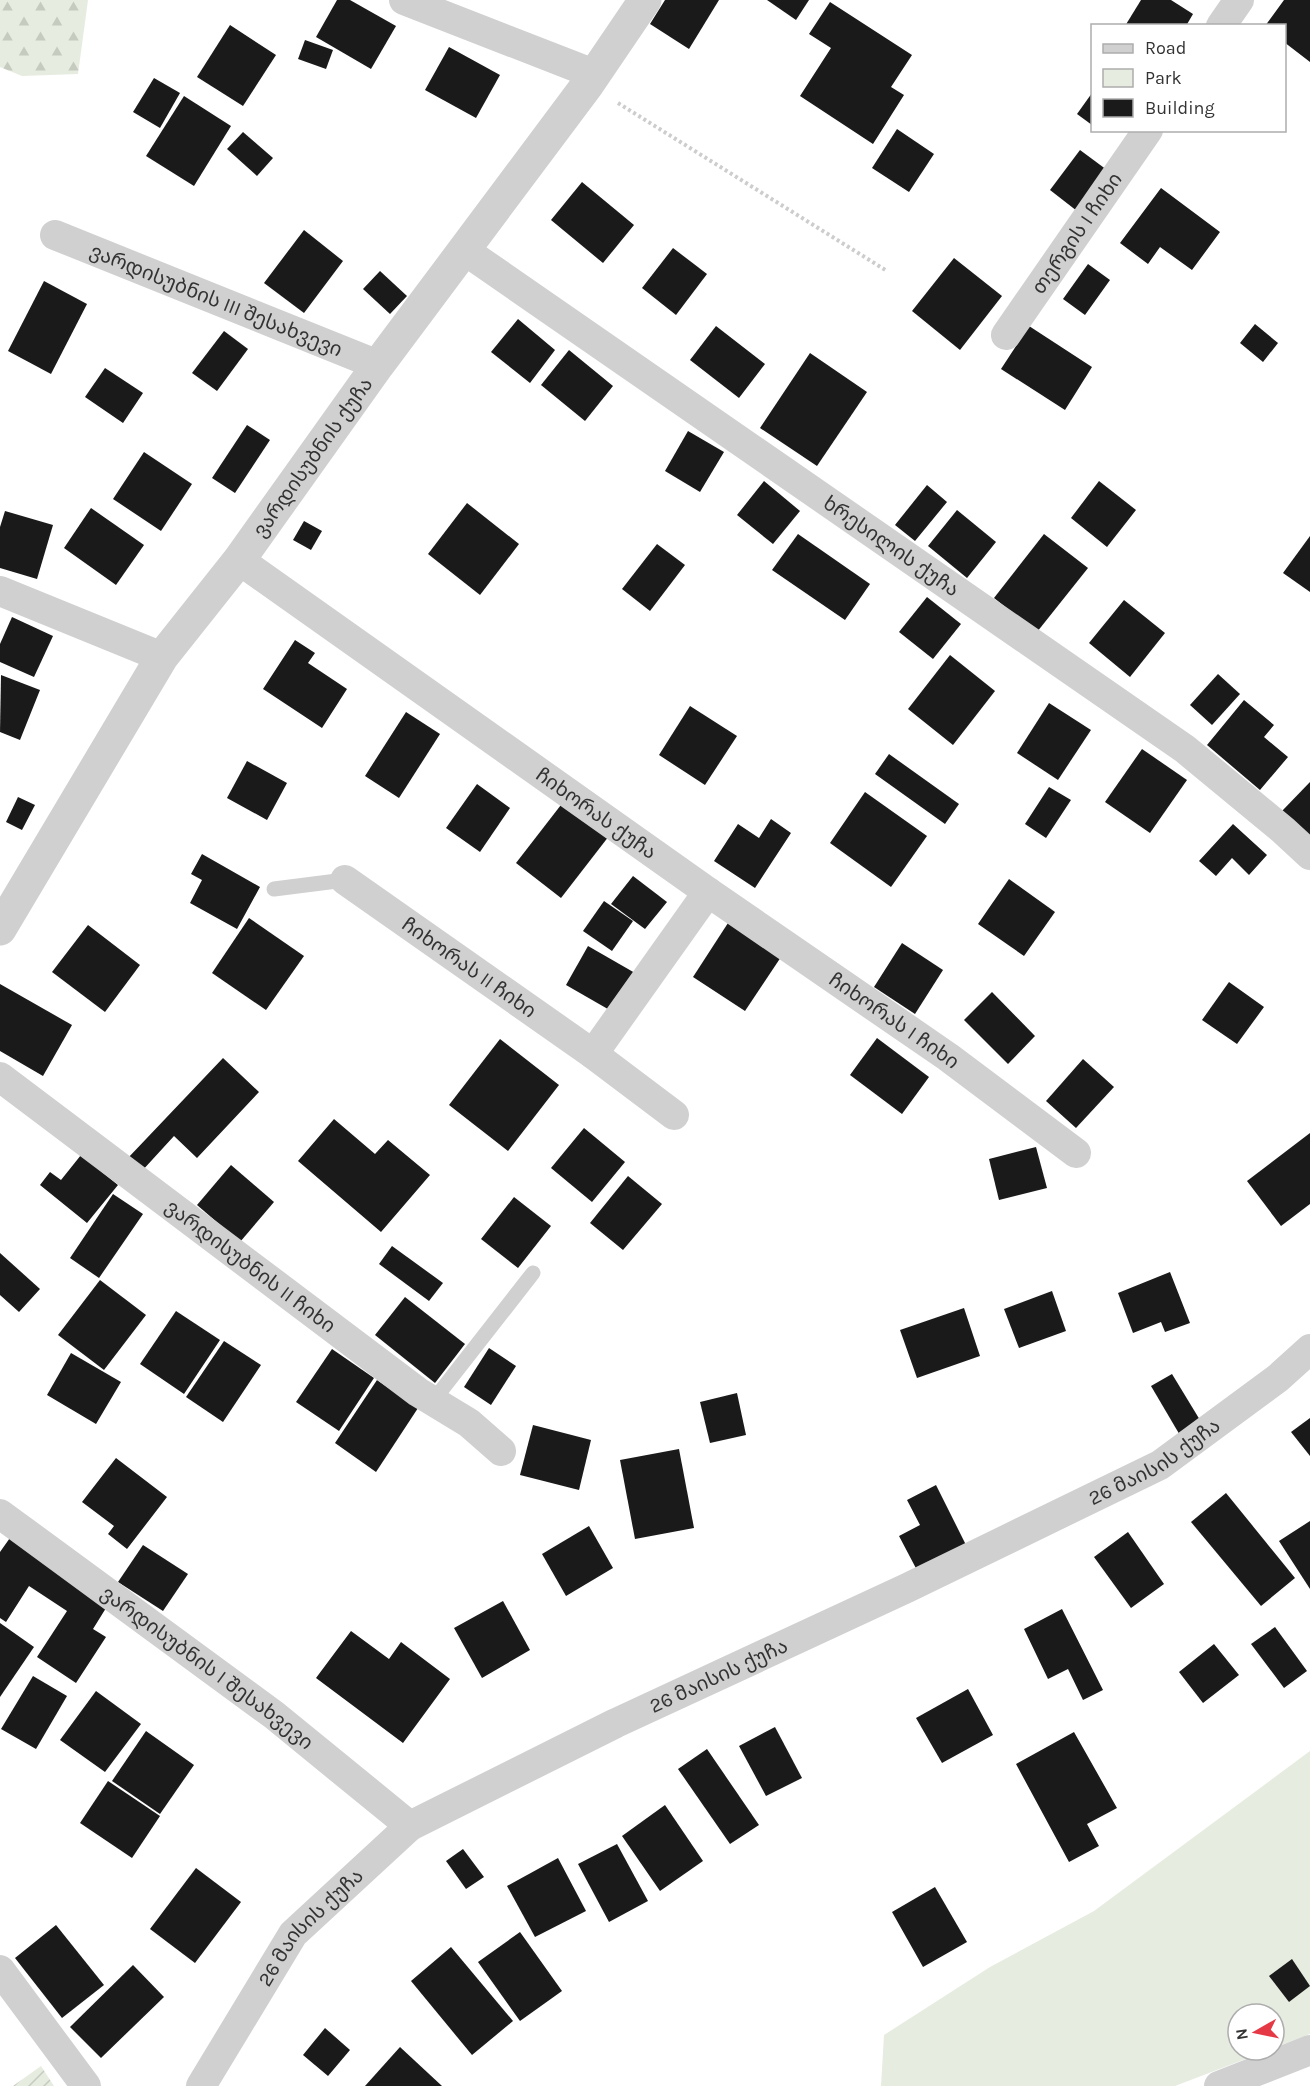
<svg xmlns="http://www.w3.org/2000/svg" width="1310" height="2086" font-family="Karla,'Noto Sans Georgian',sans-serif">
	<style>
		.green { fill: #e6ecdf }
		.forest { fill: url(#forest-firs) }
		.garden { fill: url(#garden-furrows) }
		.building { fill: #1a1a1a }
		.lines { fill: none; stroke-linecap: round; stroke-linejoin: round }
		.path { stroke: #cdcdcd; stroke-width: 4; stroke-dasharray: 3 3; stroke-linecap: butt }
		.service { stroke: #d0d0d0; stroke-width: 15 }
		.minor { stroke: #d0d0d0; stroke-width: 30 }
		.tertiary { stroke: #d0d0d0; stroke-width: 33 }
		.labels { text-anchor: middle; stroke-width: 6; stroke-linejoin: round; paint-order: stroke }
		.street-label { font-size: 20px; fill: #333; stroke: #fff }
	</style>
	<defs>
		<pattern id="forest-firs" width="22" height="20" patternUnits="userSpaceOnUse" patternTransform="scale(1.5)"><rect width="22" height="20" fill="#e6ecdf"/><path d="M5 1l3.5 6h-7zM16 11l3.5 6h-7z" fill="#c6cbc0"/></pattern>
		<pattern id="garden-furrows" width="10" height="10" patternUnits="userSpaceOnUse" patternTransform="scale(1.5)"><rect width="10" height="10" fill="#e6ecdf"/><path d="M-1 1l2-2M0 10L10 0M9 11l2-2" fill="none" stroke="#c6cbc0"/></pattern>
	</defs>
	<rect width="100%" height="100%" fill="#fff"/>
	<polygon class="green" points="1310,1751 1310,2034 1274,2048 1274,2014 1238,2014 1238,2050 1269,2050 1175,2086 881,2086 884,2035 990,1967 1094,1911"/>
	<polygon class="forest" points="0,0 88,0 78,74 22,76 0,67"/>
	<polygon class="garden" points="41,2066 54,2086 13,2086"/>
	<g class="building">
		<polygon points="337,0 350,0 396,26 371,69 316,37"/>
		<polygon points="665,0 719,0 689,49 650,24"/>
		<polygon points="767,0 809,0 796,20"/>
		<polygon points="1141,0 1171,0 1193,14 1186,26 1125,26"/>
		<polygon points="1284,0 1310,0 1310,62 1284,42 1284,26 1265,26"/>
		<polygon points="830,2 912,55 891,87 904,95 873,144 800,96 831,48 809,34"/>
		<polygon points="230,25 276,55 243,106 197,77"/>
		<polygon points="305,40 333,50 326,69 298,59"/>
		<polygon points="449,47 500,75 476,118 425,90"/>
		<polygon points="154,78 180,93 160,128 133,112"/>
		<polygon points="1092,93 1092,125 1077,114"/>
		<polygon points="184,96 231,126 194,186 146,156"/>
		<polygon points="897,129 934,154 909,192 872,168"/>
		<polygon points="243,132 273,158 257,176 227,149"/>
		<polygon points="1080,150 1107,170 1077,211 1050,190"/>
		<polygon points="582,182 634,225 603,263 551,220"/>
		<polygon points="1161,188 1220,232 1192,270 1160,247 1148,264 1120,243"/>
		<polygon points="304,230 343,261 304,313 264,283"/>
		<polygon points="673,248 707,274 676,315 642,288"/>
		<polygon points="954,258 1002,296 960,350 912,311"/>
		<polygon points="1088,264 1110,280 1085,315 1063,299"/>
		<polygon points="380,271 407,296 390,314 363,289"/>
		<polygon points="44,281 87,304 51,374 8,351"/>
		<polygon points="518,319 555,350 530,383 491,352"/>
		<polygon points="1255,324 1278,343 1263,362 1240,343"/>
		<polygon points="716,326 765,364 739,398 690,360"/>
		<polygon points="1029,326 1092,367 1065,410 1001,369"/>
		<polygon points="224,331 248,349 217,391 192,373"/>
		<polygon points="569,350 613,386 585,421 541,385"/>
		<polygon points="810,353 867,392 817,466 760,428"/>
		<polygon points="105,368 143,393 123,423 85,397"/>
		<polygon points="247,425 270,440 235,493 212,478"/>
		<polygon points="688,431 724,452 700,492 665,471"/>
		<polygon points="144,452 192,484 161,531 113,499"/>
		<polygon points="764,481 800,511 773,544 737,515"/>
		<polygon points="1099,481 1136,510 1107,547 1071,518"/>
		<polygon points="927,485 947,502 915,541 895,525"/>
		<polygon points="467,503 519,544 480,595 428,554"/>
		<polygon points="91,508 144,545 116,585 64,548"/>
		<polygon points="957,510 996,542 967,578 928,546"/>
		<polygon points="5,511 53,525 37,579 0,568 0,527"/>
		<polygon points="304,521 322,531 311,550 293,540"/>
		<polygon points="798,534 870,584 845,620 772,570"/>
		<polygon points="1044,534 1088,568 1037,632 994,598"/>
		<polygon points="1310,536 1310,592 1283,573"/>
		<polygon points="657,544 685,565 650,611 622,589"/>
		<polygon points="927,597 961,624 933,659 899,632"/>
		<polygon points="1124,600 1165,633 1130,677 1089,643"/>
		<polygon points="12,617 53,636 34,677 0,662 0,644"/>
		<polygon points="295,640 315,653 308,663 347,689 322,728 263,689"/>
		<polygon points="950,655 995,691 953,745 908,709"/>
		<polygon points="1218,674 1240,694 1212,725 1190,705"/>
		<polygon points="1,675 40,690 20,740 0,732"/>
		<polygon points="1244,700 1274,725 1264,737 1288,757 1260,790 1207,745"/>
		<polygon points="1049,703 1091,730 1058,780 1017,753"/>
		<polygon points="690,706 737,736 705,785 659,755"/>
		<polygon points="406,712 440,734 399,798 365,776"/>
		<polygon points="1142,749 1187,780 1150,833 1105,802"/>
		<polygon points="889,754 959,804 945,824 875,774"/>
		<polygon points="247,761 287,783 267,820 227,798"/>
		<polygon points="1310,782 1310,836 1282,811"/>
		<polygon points="477,784 510,808 480,852 446,828"/>
		<polygon points="1049,787 1071,800 1046,838 1025,824"/>
		<polygon points="865,792 927,836 891,887 830,843"/>
		<polygon points="18,797 35,805 22,830 6,822"/>
		<polygon points="564,801 609,836 561,898 516,863"/>
		<polygon points="771,819 791,833 755,888 714,861 738,824 759,838"/>
		<polygon points="1233,824 1267,855 1249,875 1232,858 1216,876 1199,861"/>
		<polygon points="202,854 260,887 237,929 190,903 202,880 191,874"/>
		<polygon points="633,876 667,902 645,929 611,904"/>
		<polygon points="1009,879 1055,912 1024,956 978,924"/>
		<polygon points="604,901 633,921 612,951 583,931"/>
		<polygon points="249,918 304,956 266,1010 212,973"/>
		<polygon points="728,923 781,957 745,1011 693,977"/>
		<polygon points="88,925 140,965 105,1012 52,972"/>
		<polygon points="902,943 943,970 915,1014 874,987"/>
		<polygon points="588,946 635,973 613,1012 566,985"/>
		<polygon points="1229,982 1264,1007 1237,1044 1202,1020"/>
		<polygon points="0,984 72,1025 43,1076 0,1051"/>
		<polygon points="992,992 1035,1036 1008,1064 964,1020"/>
		<polygon points="877,1038 929,1077 902,1114 850,1075"/>
		<polygon points="500,1039 559,1085 508,1151 449,1105"/>
		<polygon points="223,1058 259,1092 197,1158 174,1136 141,1172 127,1159"/>
		<polygon points="1083,1059 1114,1087 1076,1128 1046,1101"/>
		<polygon points="334,1119 375,1154 388,1140 430,1175 381,1232 298,1161"/>
		<polygon points="584,1128 625,1162 592,1202 551,1168"/>
		<polygon points="1310,1133 1310,1204 1281,1226 1247,1181"/>
		<polygon points="1036,1147 1047,1188 999,1200 989,1159"/>
		<polygon points="81,1155 118,1185 87,1223 40,1185 50,1172 61,1180"/>
		<polygon points="231,1165 274,1202 240,1242 197,1205"/>
		<polygon points="628,1176 662,1204 623,1250 590,1223"/>
		<polygon points="113,1194 143,1214 99,1278 70,1258"/>
		<polygon points="514,1197 551,1226 518,1268 481,1239"/>
		<polygon points="392,1246 443,1283 429,1301 379,1264"/>
		<polygon points="0,1253 40,1289 19,1312 0,1295"/>
		<polygon points="1170,1272 1190,1323 1165,1332 1161,1322 1133,1333 1118,1293"/>
		<polygon points="100,1280 146,1315 104,1370 58,1335"/>
		<polygon points="1052,1291 1066,1331 1019,1348 1004,1309"/>
		<polygon points="405,1297 465,1344 435,1383 375,1335"/>
		<polygon points="964,1308 980,1356 917,1378 900,1330"/>
		<polygon points="176,1311 220,1340 184,1394 140,1364"/>
		<polygon points="224,1341 261,1365 223,1422 186,1397"/>
		<polygon points="489,1348 516,1366 491,1405 464,1387"/>
		<polygon points="332,1349 374,1378 339,1431 296,1402"/>
		<polygon points="71,1353 121,1382 96,1424 47,1395"/>
		<polygon points="1172,1374 1203,1425 1181,1437 1151,1386"/>
		<polygon points="377,1380 418,1408 376,1472 335,1443"/>
		<polygon points="737,1393 746,1435 710,1443 700,1402"/>
		<polygon points="1310,1418 1310,1456 1291,1432"/>
		<polygon points="533,1425 591,1440 579,1490 520,1475"/>
		<polygon points="679,1449 694,1528 635,1539 620,1460"/>
		<polygon points="116,1458 167,1497 127,1549 108,1534 114,1526 82,1502"/>
		<polygon points="936,1485 968,1549 919,1574 899,1536 920,1525 907,1500"/>
		<polygon points="1226,1493 1295,1578 1261,1606 1191,1522"/>
		<polygon points="1310,1521 1310,1589 1279,1541"/>
		<polygon points="589,1526 613,1568 566,1596 542,1554"/>
		<polygon points="1128,1532 1164,1584 1131,1608 1094,1557"/>
		<polygon points="12,1535 111,1600 93,1629 106,1637 76,1683 37,1657 67,1611 29,1586 6,1622 0,1618 0,1552"/>
		<polygon points="143,1545 188,1574 163,1611 118,1582"/>
		<polygon points="503,1601 530,1650 482,1678 454,1628"/>
		<polygon points="1062,1609 1103,1690 1083,1700 1068,1669 1048,1679 1024,1629"/>
		<polygon points="0,1623 34,1647 0,1697"/>
		<polygon points="1275,1627 1307,1671 1284,1688 1251,1644"/>
		<polygon points="351,1631 389,1659 401,1642 450,1679 403,1743 316,1678"/>
		<polygon points="1214,1644 1239,1675 1203,1703 1179,1672"/>
		<polygon points="33,1676 67,1696 36,1749 1,1729"/>
		<polygon points="968,1689 993,1735 942,1763 916,1718"/>
		<polygon points="96,1691 141,1724 105,1772 60,1740"/>
		<polygon points="775,1727 802,1778 766,1796 739,1746"/>
		<polygon points="146,1731 194,1765 160,1814 112,1781"/>
		<polygon points="1074,1732 1117,1808 1087,1824 1099,1846 1069,1862 1016,1764"/>
		<polygon points="707,1749 759,1825 730,1844 678,1769"/>
		<polygon points="108,1781 160,1816 132,1858 80,1823"/>
		<polygon points="665,1805 703,1861 660,1891 622,1836"/>
		<polygon points="617,1844 648,1901 609,1922 578,1864"/>
		<polygon points="463,1849 484,1877 466,1889 446,1861"/>
		<polygon points="558,1858 586,1911 535,1937 507,1886"/>
		<polygon points="196,1868 241,1902 195,1963 150,1929"/>
		<polygon points="935,1887 967,1942 923,1967 892,1912"/>
		<polygon points="56,1925 104,1985 62,2018 15,1958"/>
		<polygon points="520,1932 562,1991 520,2021 478,1962"/>
		<polygon points="451,1947 513,2021 472,2055 411,1981"/>
		<polygon points="1292,1959 1310,1986 1289,2002 1269,1976"/>
		<polygon points="133,1965 164,1997 101,2058 70,2027"/>
		<polygon points="325,2028 350,2050 328,2076 303,2055"/>
		<polygon points="400,2047 442,2086 365,2086"/>
	</g>
	<g class="lines">
		<polyline class="path" points="618,103 887,271"/>
		<g class="service">
			<polyline points="274,889 345,880"/>
			<polyline points="433,1401 533,1273"/>
		</g>
		<g class="minor">
			<polyline points="404,0 594,74"/>
			<polyline points="1221,26 1239,0"/>
			<path id="s1" d="M55 235 378 365"/>
			<path id="s2" d="M464 250 1185 749 1283 830 1310 855"/>
			<path id="s3" d="M1006 335 1148 130"/>
			<path id="s4" d="M239 560 708 892 948 1057 1076 1153"/>
			<polyline points="0,591 162,657"/>
			<path id="s5" d="M345 880 593 1054 674 1115"/>
			<polyline points="593,1054 708,892"/>
			<path id="s6" d="M0 1077 418 1392 469 1423 501 1451"/>
			<path id="s7" d="M0 1514 274 1715 410 1826"/>
			<polyline points="0,1970 86,2086"/>
			<path id="s8" d="M201 2086 293 1934 410 1826 616 1723 907 1588 1160 1465 1278 1378 1310 1349"/>
			<polyline points="1219,2086 1310,2050"/>
		</g>
		<path class="tertiary" id="s9" d="M0 929 162 657 239 560 378 365 588 84 645 0"/>
	</g>
	<g class="labels">
		<g class="street-label">
			<text dy="7" stroke="none"><textPath href="#s3" startOffset="124">თერგის I ჩიხი</textPath></text>
			<text dy="7" stroke="none"><textPath href="#s1" startOffset="174">ვარდისუბნის III შესახვევი</textPath></text>
			<text dy="7" stroke="none"><textPath href="#s9" startOffset="567">ვარდისუბნის ქუჩა</textPath></text>
			<text dy="7" stroke="none"><textPath href="#s2" startOffset="520">ხრესილის ქუჩა</textPath></text>
			<text dy="7" stroke="none"><textPath href="#s4" startOffset="438">ჩიხორას ქუჩა</textPath></text>
			<text dy="7" stroke="none"><textPath href="#s5" startOffset="152">ჩიხორას II ჩიხი</textPath></text>
			<text dy="7" stroke="none"><textPath href="#s4" startOffset="801">ჩიხორას I ჩიხი</textPath></text>
			<text dy="7" stroke="none"><textPath href="#s6" startOffset="314">ვარდისუბნის II ჩიხი</textPath></text>
			<text dy="7" stroke="none"><textPath href="#s8" startOffset="1166">26 მაისის ქუჩა</textPath></text>
			<text dy="7" stroke="none"><textPath href="#s7" startOffset="258">ვარდისუბნის I შესახვევი</textPath></text>
			<text dy="7" stroke="none"><textPath href="#s8" startOffset="680">26 მაისის ქუჩა</textPath></text>
			<text dy="7" stroke="none"><textPath href="#s8" startOffset="194">26 მაისის ქუჩა</textPath></text>
		</g>
	</g>
	<rect x="1091" y="24" width="195" height="108" fill="#ffffff" stroke="#adadad" stroke-width="1.5"/>
	<rect x="1103" y="44" width="30" height="9" fill="#d0d0d0" stroke="#adadad" stroke-width="1.5"/>
	<text x="1145" y="54" font-size="18" fill="#333333">Road</text>
	<rect x="1103" y="69" width="30" height="18" fill="#e6ecdf" stroke="#adadad" stroke-width="1.5"/>
	<text x="1145" y="84" font-size="18" fill="#333333">Park</text>
	<rect x="1103" y="99" width="30" height="18" fill="#1a1a1a" stroke="#adadad" stroke-width="1.5"/>
	<text x="1145" y="114" font-size="18" fill="#333333">Building</text>
	<g transform="translate(1256 2032) rotate(261)"><circle r="28" fill="#ffffff" stroke="#adadad" stroke-width="1.5"/>
	<path d="M0-4.5L10 22L0 15L-10 22Z" fill="#e63946"/>
	<text y="-9" font-size="16" font-weight="bold" text-anchor="middle" fill="#333333">N</text>
	</g>
</svg>
